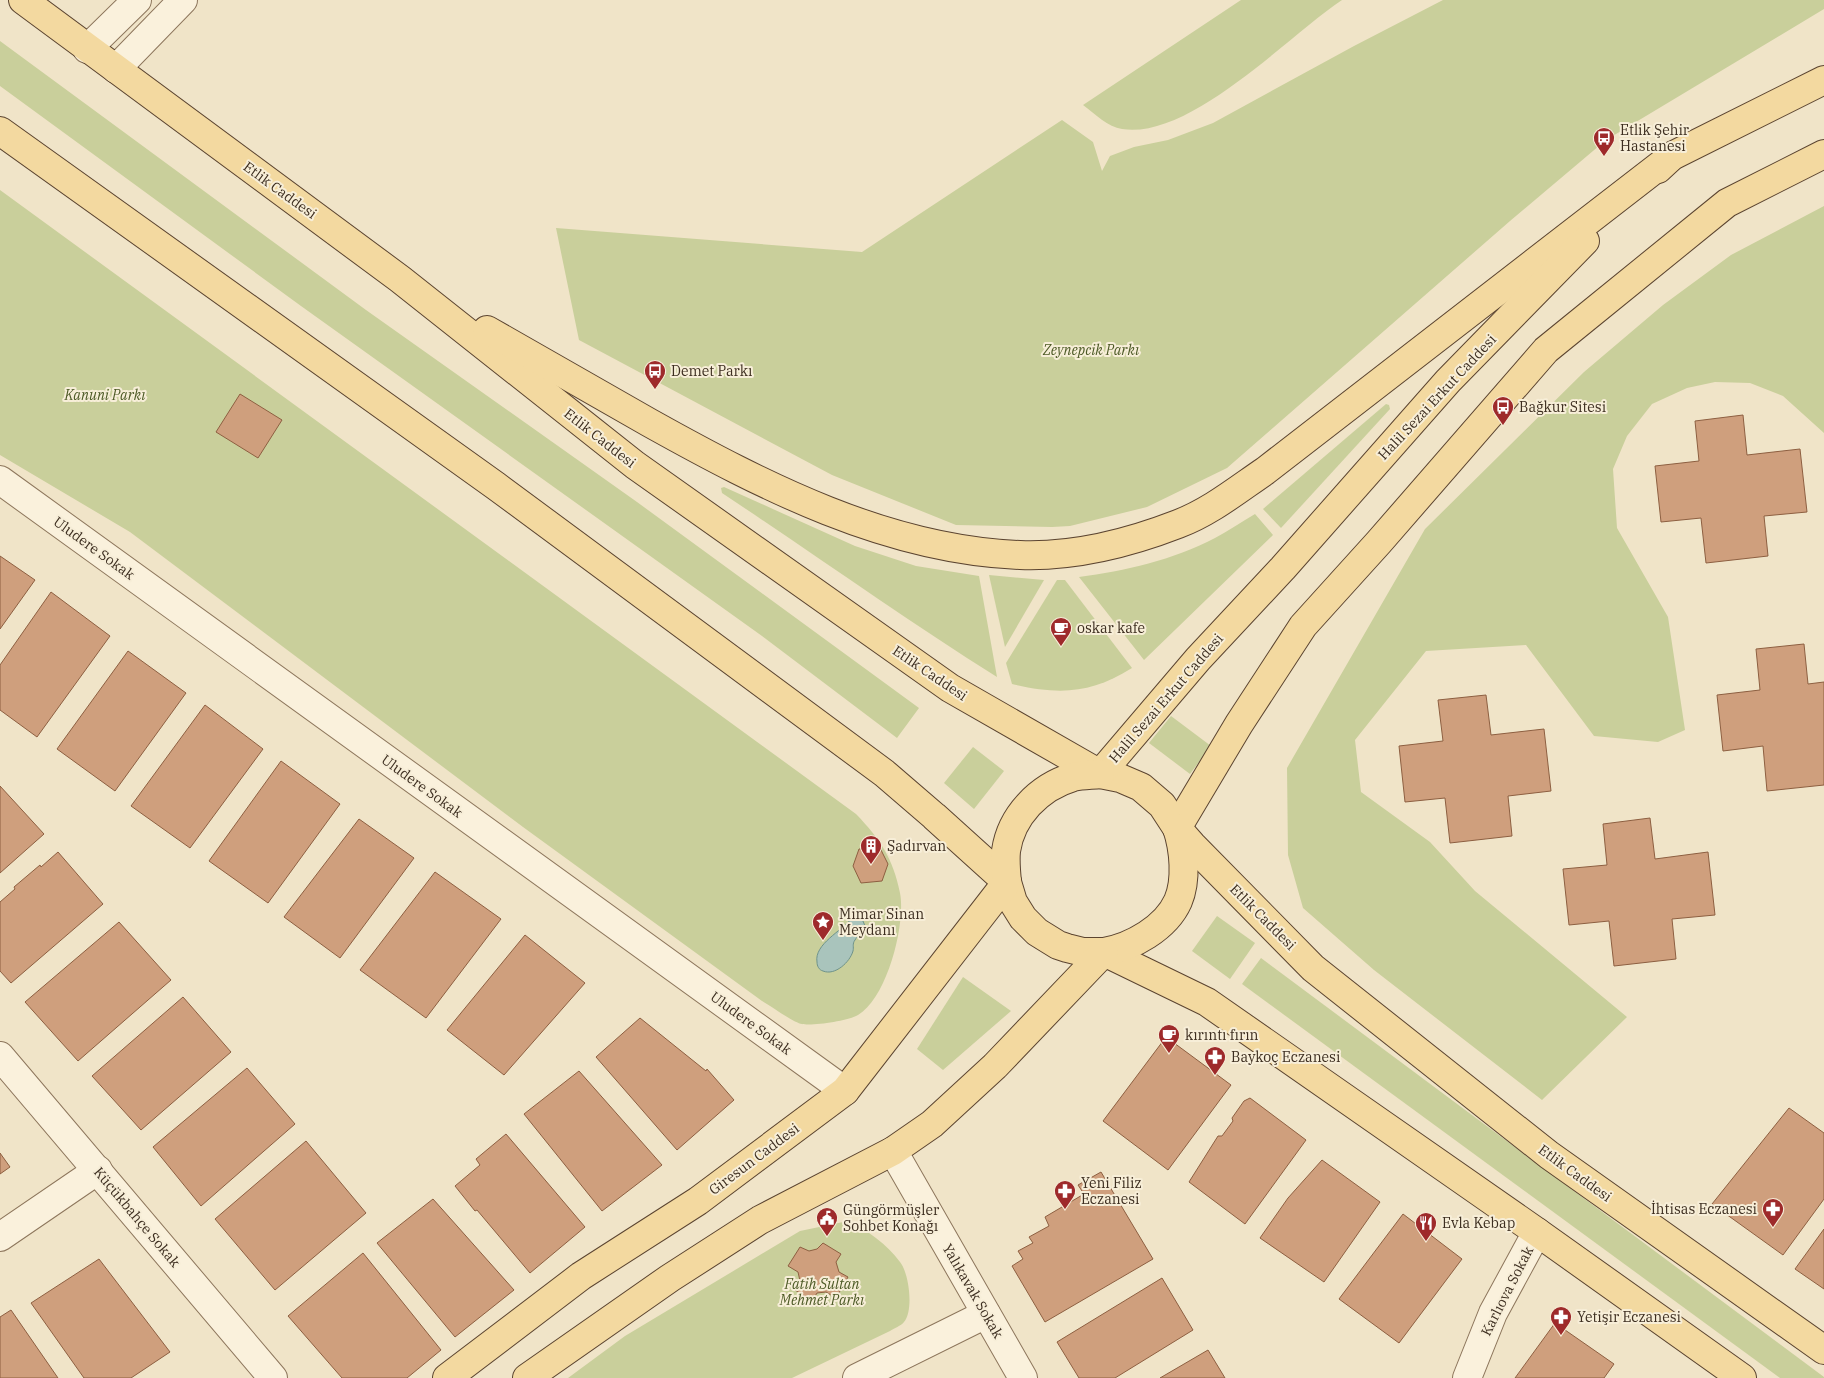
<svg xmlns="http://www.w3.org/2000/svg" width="1824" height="1378" font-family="'IBM Plex Serif',serif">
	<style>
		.green { fill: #c9cf9b }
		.water { fill: #a9c4bc; stroke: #6f938a }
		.building { fill: #cf9f7d; stroke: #8d5f41 }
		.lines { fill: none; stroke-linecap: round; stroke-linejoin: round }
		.minor-casing { stroke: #8d765c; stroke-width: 30 }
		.major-casing { stroke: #5b4430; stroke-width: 30 }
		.minor { stroke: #faf1dc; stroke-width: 28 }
		.major { stroke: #f3d9a0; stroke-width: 28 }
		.labels { text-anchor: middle; stroke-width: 4; stroke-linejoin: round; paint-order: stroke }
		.poi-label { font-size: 14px; fill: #3d2e20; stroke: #f7eed8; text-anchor: start }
		.street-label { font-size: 14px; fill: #3d2e20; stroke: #f7eed8 }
		.park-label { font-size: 14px; font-style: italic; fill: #4d5a26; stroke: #f7eed8 }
	</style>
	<rect width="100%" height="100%" fill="#f0e4c8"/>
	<g class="green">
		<path d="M1241 0H1342C1288 36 1190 140 1122 129 1108 127 1095 114 1083 105Z"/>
		<polygon points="1443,0 1824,0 1824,9 1606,140 1510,221 1227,468 1147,507 1070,526 1052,527 956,525 832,475 579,340 556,228 862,252 1062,120 1093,142 1102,171 1110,156 1134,147 1168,140 1213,123 1354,46"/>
		<polygon points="0,41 366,310 637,502 919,708 897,738 762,636 301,306 0,86"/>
		<path d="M0 190 856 814C880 839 893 858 900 893 906 924 887 998 858 1015 848 1021 813 1026 802 1024 794 1023 771 1006 762 1001L523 827 130 532 0 455Z"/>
		<polygon points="1824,206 1824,433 1783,396 1750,383 1715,382 1687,388 1652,404 1627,436 1613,469 1617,528 1668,617 1685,730 1658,742 1594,736 1526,645 1426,651 1355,740 1361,792 1430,842 1475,891 1627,1017 1542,1100 1374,970 1303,908 1288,855 1287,768 1425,529 1584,372 1663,305 1731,255"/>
		<polygon points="1386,404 1389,405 1390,409 1281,528 1263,509"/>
		<path d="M724 487 855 546 916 566 979 576 997 677C903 618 814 554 722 493L721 488Z"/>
		<path d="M1255 514 1273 535 1144 660 1079 577C1125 571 1173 560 1215 538 1228 531 1241 522 1255 514Z"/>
		<polygon points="989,575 1044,580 1005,647"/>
		<path d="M1057 580H1065L1132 668C1091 694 1059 695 1012 684L1006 663Z"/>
		<polygon points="1171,716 1211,746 1190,774 1149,743"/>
		<polygon points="973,747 1004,771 974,809 944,783"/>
		<polygon points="1217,916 1255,943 1230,979 1192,951"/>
		<polygon points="1261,958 1824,1377 1824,1378 1780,1378 1242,984"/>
		<polygon points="963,977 1011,1011 943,1070 917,1049"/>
		<path d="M848 1221C868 1231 887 1244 900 1262 909 1273 914 1310 904 1322 901 1326 894 1328 890 1331L792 1378H568L625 1336 800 1231Z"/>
	</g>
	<path class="water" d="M857 917 863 921 867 931C863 933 857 936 855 940 852 944 854 947 853 951 850 962 835 976 823 971 819 970 817 966 817 962 814 944 842 931 852 918Z"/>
	<g class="building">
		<polygon points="240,394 282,420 258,458 216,432"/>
		<polygon points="1743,415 1747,455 1800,449 1807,512 1764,516 1768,556 1706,563 1701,518 1661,522 1655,466 1699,461 1695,421"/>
		<polygon points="0,556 35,580 0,629"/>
		<polygon points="51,592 110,636 37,737 0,710 0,665"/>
		<polygon points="1804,644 1808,684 1824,682 1824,785 1767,791 1763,746 1723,751 1717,695 1760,690 1756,649"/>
		<polygon points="128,651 186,693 115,791 57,749"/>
		<polygon points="1486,695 1491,735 1544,729 1551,791 1508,796 1512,836 1450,843 1445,798 1405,802 1399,746 1443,741 1438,700"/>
		<polygon points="205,705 263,749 190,848 131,806"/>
		<polygon points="281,761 340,804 268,903 209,861"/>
		<polygon points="0,786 44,834 0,873"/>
		<polygon points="1650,818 1655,859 1708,852 1715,915 1672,919 1676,959 1614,966 1609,921 1569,925 1563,869 1607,865 1603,824"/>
		<polygon points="359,819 414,858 340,958 284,917"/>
		<polygon points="880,848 888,864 882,881 861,883 853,866 859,849"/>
		<polygon points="58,852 103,904 11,983 0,971 0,902 15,889 14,887 40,865 41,867"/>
		<polygon points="435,872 501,919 426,1018 360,970"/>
		<polygon points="119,922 171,980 78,1061 25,1002"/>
		<polygon points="525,935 585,983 504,1075 447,1030"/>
		<polygon points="183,997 231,1052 141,1130 92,1076"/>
		<polygon points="640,1018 706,1071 707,1069 734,1100 677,1150 596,1057"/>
		<polygon points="1166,1037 1231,1085 1168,1170 1103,1121"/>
		<polygon points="247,1068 295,1124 201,1206 153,1147"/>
		<polygon points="579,1071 662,1165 602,1211 524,1114"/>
		<polygon points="1250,1098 1306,1140 1245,1224 1189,1182 1218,1136 1222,1136 1233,1121 1232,1118 1244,1101"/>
		<polygon points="1789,1108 1824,1133 1824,1199 1783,1255 1712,1204"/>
		<polygon points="506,1134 585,1227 530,1273 477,1210 475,1211 455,1186 480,1165 476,1159"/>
		<polygon points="306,1141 366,1213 275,1290 215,1219"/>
		<polygon points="0,1153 10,1167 0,1174"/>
		<polygon points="1322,1160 1380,1202 1324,1282 1260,1238 1288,1198"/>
		<polygon points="1101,1172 1153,1259 1045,1322 1012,1266 1023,1259 1018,1251 1033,1243 1029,1237 1049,1226 1045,1217 1084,1194 1078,1185"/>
		<polygon points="433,1199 514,1290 455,1337 377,1243"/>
		<polygon points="1403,1214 1462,1259 1399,1343 1339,1299"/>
		<polygon points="1824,1229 1824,1289 1795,1269"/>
		<polygon points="823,1243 841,1254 836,1262 839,1272 848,1277 836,1298 826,1292 817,1293 812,1301 795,1290 800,1281 798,1272 788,1266 800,1247 809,1251 817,1249"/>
		<polygon points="363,1253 441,1350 407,1378 342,1378 288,1316"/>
		<polygon points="99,1259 170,1352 131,1378 84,1378 31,1303"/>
		<polygon points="1162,1278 1193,1330 1115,1378 1079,1378 1057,1342"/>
		<polygon points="11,1310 58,1378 0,1378 0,1317"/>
		<polygon points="1555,1323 1614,1364 1604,1378 1515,1378"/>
		<polygon points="1208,1350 1225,1378 1160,1378"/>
	</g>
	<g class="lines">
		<g class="minor-casing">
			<g id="minor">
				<polyline points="87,49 137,0"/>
				<polyline points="116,69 183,0"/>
				<polyline points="0,480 845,1091"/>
				<polyline points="0,1056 273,1378"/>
				<polyline points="893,1151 1023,1378"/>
				<polyline points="0,1237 98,1170"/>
				<polyline points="857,1378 986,1314"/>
				<polyline points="1467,1378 1493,1313 1537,1232"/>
			</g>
		</g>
		<g class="major-casing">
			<g id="major">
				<polyline points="23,0 400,279 635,465 950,688 1100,774 1120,778 1141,787 1162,805 1177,828 1192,845 1313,968 1549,1155 1824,1350"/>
				<polyline points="0,131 496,486 884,773 934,816 1007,882 1013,902 1023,918 1037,932 1058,945 1067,948 1083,952 1104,952 1207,1002 1537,1232 1742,1378"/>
				<polyline points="1658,169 1672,156 1824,80"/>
				<path d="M487 330C541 361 595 392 650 423 763 486 887 550 1020 555 1073 557 1129 543 1178 524 1210 512 1237 490 1265 471L1672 156"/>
				<polyline points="1100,774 1198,659 1283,568 1448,381 1585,241"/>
				<polyline points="1177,828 1239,724 1303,626 1379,542 1546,350 1727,203 1824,154"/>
				<path d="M1007 882C1006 872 1005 861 1006 851 1011 816 1039 787 1073 777 1081 775 1091 775 1100 774"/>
				<path d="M1104 952C1132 947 1166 928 1178 901 1187 880 1184 849 1177 828"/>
				<polyline points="447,1378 581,1276 698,1201 845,1091 1007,882"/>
				<polyline points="527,1378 670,1278 760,1220 893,1151 932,1124 995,1066 1104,952"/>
			</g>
		</g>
		<use href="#minor" class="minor"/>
		<use href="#major" class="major"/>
	</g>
	<defs>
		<g id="bus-pin" transform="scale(1.125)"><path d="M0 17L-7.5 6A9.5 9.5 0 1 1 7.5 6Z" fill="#9e2a2b" stroke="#f7eed8"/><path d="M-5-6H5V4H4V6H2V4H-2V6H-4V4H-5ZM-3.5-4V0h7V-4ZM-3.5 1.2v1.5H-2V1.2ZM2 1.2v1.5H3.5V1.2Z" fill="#fff"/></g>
		<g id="cafe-pin" transform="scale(1.125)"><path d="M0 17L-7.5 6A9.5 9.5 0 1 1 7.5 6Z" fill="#9e2a2b" stroke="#f7eed8"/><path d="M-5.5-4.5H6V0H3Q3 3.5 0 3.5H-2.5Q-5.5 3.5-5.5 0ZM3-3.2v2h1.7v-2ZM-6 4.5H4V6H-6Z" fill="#fff"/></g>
		<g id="building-pin" transform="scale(1.125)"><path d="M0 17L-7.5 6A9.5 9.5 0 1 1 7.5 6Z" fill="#9e2a2b" stroke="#f7eed8"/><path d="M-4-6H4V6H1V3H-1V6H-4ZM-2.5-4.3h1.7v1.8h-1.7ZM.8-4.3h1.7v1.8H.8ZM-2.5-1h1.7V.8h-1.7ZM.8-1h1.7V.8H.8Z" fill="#fff"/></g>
		<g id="sight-pin" transform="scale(1.125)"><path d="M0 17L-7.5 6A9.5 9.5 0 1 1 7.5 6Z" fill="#9e2a2b" stroke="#f7eed8"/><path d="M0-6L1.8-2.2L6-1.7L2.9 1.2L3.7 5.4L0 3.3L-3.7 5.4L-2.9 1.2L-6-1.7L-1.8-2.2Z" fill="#fff"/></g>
		<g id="pharmacy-pin" transform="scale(1.125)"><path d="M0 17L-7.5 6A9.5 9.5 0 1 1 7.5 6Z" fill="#9e2a2b" stroke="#f7eed8"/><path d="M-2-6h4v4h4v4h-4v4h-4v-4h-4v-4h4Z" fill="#fff"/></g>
		<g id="civic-pin" transform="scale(1.125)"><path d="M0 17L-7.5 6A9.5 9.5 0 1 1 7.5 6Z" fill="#9e2a2b" stroke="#f7eed8"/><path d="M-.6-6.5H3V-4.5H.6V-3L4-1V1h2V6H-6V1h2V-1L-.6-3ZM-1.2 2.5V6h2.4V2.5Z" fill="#fff"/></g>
		<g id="restaurant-pin" transform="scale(1.125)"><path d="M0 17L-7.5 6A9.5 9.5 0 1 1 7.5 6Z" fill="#9e2a2b" stroke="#f7eed8"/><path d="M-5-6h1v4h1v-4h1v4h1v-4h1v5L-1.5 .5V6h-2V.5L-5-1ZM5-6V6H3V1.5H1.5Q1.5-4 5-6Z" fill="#fff"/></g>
	</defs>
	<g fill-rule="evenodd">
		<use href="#bus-pin" x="1604" y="138"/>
		<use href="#bus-pin" x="655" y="371"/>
		<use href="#bus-pin" x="1503" y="407"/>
		<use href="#cafe-pin" x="1061" y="628"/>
		<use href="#building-pin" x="871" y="846"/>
		<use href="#sight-pin" x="823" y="922"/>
		<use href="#cafe-pin" x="1169" y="1035"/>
		<use href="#pharmacy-pin" x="1215" y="1057"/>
		<use href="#pharmacy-pin" x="1065" y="1191"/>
		<use href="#pharmacy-pin" x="1773" y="1209"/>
		<use href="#civic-pin" x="827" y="1218"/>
		<use href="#restaurant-pin" x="1426" y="1223"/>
		<use href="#pharmacy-pin" x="1561" y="1317"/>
	</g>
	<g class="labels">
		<g class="poi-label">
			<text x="1620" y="135">Etlik Şehir<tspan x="1620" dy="16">Hastanesi</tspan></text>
			<text x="671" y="376">Demet Parkı</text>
			<text x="1519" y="412">Bağkur Sitesi</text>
			<text x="1077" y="633">oskar kafe</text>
			<text x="887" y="851">Şadırvan</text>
			<text x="839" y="919">Mimar Sinan<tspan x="839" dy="16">Meydanı</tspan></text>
			<text x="1185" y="1040">kırıntı fırın</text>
			<text x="1231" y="1062">Baykoç Eczanesi</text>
			<text x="1081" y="1188">Yeni Filiz<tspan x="1081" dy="16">Eczanesi</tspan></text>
			<text x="1757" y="1214" text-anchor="end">İhtisas Eczanesi</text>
			<text x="843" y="1215">Güngörmüşler<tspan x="843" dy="16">Sohbet Konağı</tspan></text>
			<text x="1442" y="1228">Evla Kebap</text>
			<text x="1577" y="1322">Yetişir Eczanesi</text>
		</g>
		<g class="street-label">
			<text transform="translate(280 190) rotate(36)" y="5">Etlik Caddesi</text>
			<text transform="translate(1437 397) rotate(-47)" y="5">Halil Sezai Erkut Caddesi</text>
			<text transform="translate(600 438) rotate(38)" y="5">Etlik Caddesi</text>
			<text transform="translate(94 548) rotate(36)" y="5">Uludere Sokak</text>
			<text transform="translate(930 673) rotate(34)" y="5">Etlik Caddesi</text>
			<text transform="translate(1166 698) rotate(-49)" y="5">Halil Sezai Erkut Caddesi</text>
			<text transform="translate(422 786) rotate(36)" y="5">Uludere Sokak</text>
			<text transform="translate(1263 917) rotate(45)" y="5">Etlik Caddesi</text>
			<text transform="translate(751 1023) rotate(36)" y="5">Uludere Sokak</text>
			<text transform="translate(754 1159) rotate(-37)" y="5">Giresun Caddesi</text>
			<text transform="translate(1575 1173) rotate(36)" y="5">Etlik Caddesi</text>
			<text transform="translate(137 1217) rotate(50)" y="5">Küçükbahçe Sokak</text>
			<text transform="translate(973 1291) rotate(60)" y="5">Yalıkavak Sokak</text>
			<text transform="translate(1507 1291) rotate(-63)" y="5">Karlıova Sokak</text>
		</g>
		<g class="park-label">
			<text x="1091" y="355">Zeynepcik Parkı</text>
			<text x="105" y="400">Kanuni Parkı</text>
			<text x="822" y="1289">Fatih Sultan<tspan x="822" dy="16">Mehmet Parkı</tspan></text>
		</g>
	</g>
</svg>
